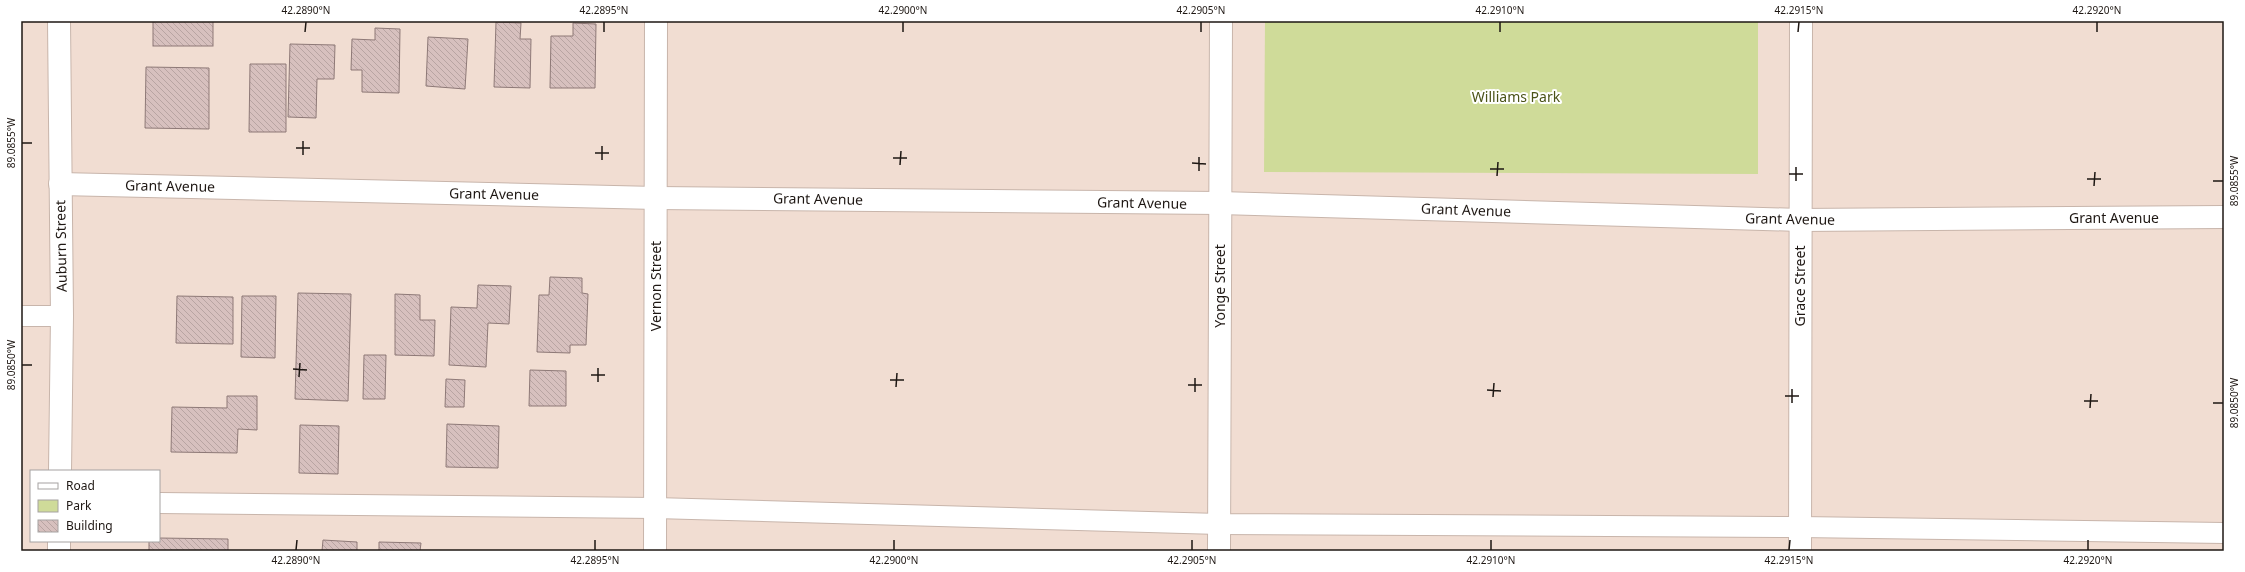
<svg xmlns="http://www.w3.org/2000/svg" width="2245" height="572" font-family="'Noto Sans',sans-serif">
	<style>
		.park { fill: #cfdb99 }
		.building { fill: url(#building-back-hatch); stroke: #8e7977 }
		.lines { fill: none; stroke-linecap: round; stroke-linejoin: round }
		.lane-casing { stroke: #c8b5ab; stroke-width: 22 }
		.street-casing { stroke: #c8b5ab; stroke-width: 24 }
		.secondary-casing { stroke: #c8b5ab; stroke-width: 24 }
		.lane { stroke: #fff; stroke-width: 20 }
		.street { stroke: #fff; stroke-width: 22 }
		.secondary { stroke: #fff; stroke-width: 22 }
		.ticks { fill: none; stroke: #1e1713; stroke-width: 1.5 }
		.labels { text-anchor: middle; stroke-width: 4; stroke-linejoin: round; paint-order: stroke }
		.park-label { font-size: 14px; fill: #4b5318; stroke: #fff }
		.street-label { font-size: 14px; fill: #1e1713; stroke: #fff }
		.neatline { fill: none; stroke: #1e1713; stroke-width: 1.5 }
		.ticks-label { font-size: 10px; text-anchor: middle; fill: #1e1713 }
	</style>
	<defs>
		<pattern id="building-back-hatch" width="6" height="6" patternUnits="userSpaceOnUse"><rect width="6" height="6" fill="#d7c0be"/><path d="M-1 5l2 2M0 0l6 6M5-1l2 2" fill="none" stroke="#b8a4a2"/></pattern>
	</defs>
	<rect width="100%" height="100%" fill="#f1ddd2"/>
	<polygon class="park" points="1265,21 1758,21 1758,174 1264,172"/>
	<g class="building">
		<rect x="153" y="21" width="60" height="25"/>
		<polygon points="496,22 521,23 520,39 531,39 530,88 494,87"/>
		<polygon points="573,23 596,24 595,88 550,88 551,36 573,36"/>
		<polygon points="375,28 400,29 399,93 362,92 362,70 351,70 352,39 375,40"/>
		<polygon points="428,37 468,39 465,89 426,86"/>
		<polygon points="290,44 335,45 334,79 317,79 316,118 288,117"/>
		<polygon points="250,64 286,64 286,132 249,132"/>
		<polygon points="146,67 209,68 209,129 145,128"/>
		<polygon points="550,277 582,278 582,293 588,294 586,345 570,345 570,353 537,352 539,295 549,295"/>
		<polygon points="478,285 511,286 509,324 488,323 486,367 449,365 451,307 477,308"/>
		<polygon points="298,293 351,294 348,401 295,399"/>
		<polygon points="395,294 420,295 420,320 435,320 434,356 395,355"/>
		<polygon points="177,296 233,297 233,344 176,343"/>
		<polygon points="242,296 276,296 275,358 241,357"/>
		<polygon points="364,355 386,355 385,399 363,399"/>
		<polygon points="530,370 566,371 566,406 529,406"/>
		<polygon points="446,379 465,380 464,407 445,407"/>
		<polygon points="227,396 257,396 257,430 238,429 237,453 171,452 172,407 227,408"/>
		<polygon points="447,424 499,426 498,468 446,467"/>
		<polygon points="300,425 339,426 338,474 299,473"/>
		<polygon points="159,538 228,539 228,551 149,551 149,541 159,541"/>
		<polygon points="323,540 357,542 357,551 322,551"/>
		<polygon points="379,542 421,543 420,551 379,551"/>
	</g>
	<g class="lines">
		<g class="lane-casing">
			<g id="lane">
				<polyline points="21,316 62,316"/>
				<polyline points="159,503 655,508 1219,524 1800,527 2224,533"/>
			</g>
		</g>
		<g class="street-casing">
			<g id="street">
				<polyline points="60,184 656,198 1220,203 1800,220 2224,217"/>
				<polyline points="655,551 656,21"/>
				<polyline points="1219,551 1221,21"/>
				<polyline points="1800,551 1801,21"/>
			</g>
		</g>
		<g class="secondary-casing">
			<g id="secondary">
				<polyline points="59,21 62,316 60,471"/>
				<polyline points="59,551 59,541"/>
			</g>
		</g>
		<use href="#lane" class="lane"/>
		<use href="#street" class="street"/>
		<use href="#secondary" class="secondary"/>
	</g>
	<path class="ticks" d="M305 32 306 22M604 32V22M903 32V22M1201 32V22M1500 32V22M1798 32 1799 22M2097 32V22M22 143H32M296 148H310M595 153H609M303 155V141M893 158H907M602 160V146M1192 163 1206 164M900 165 901 151M1490 169H1504M1199 171V157M1789 174H1803M1497 176 1498 162M2087 179H2101M1796 181V167M2213 181H2223M2094 186 2095 172M22 365H32M293 369 307 370M591 375H605M299 377 300 363M890 380H904M598 382V368M1188 385H1202M896 387 897 373M1487 390 1501 391M1195 392V378M1785 396H1799M1493 397 1494 383M2084 401H2098M1792 403V389M2213 403H2223M2090 408 2091 394M296 550 297 540M595 550V540M894 550V540M1192 550V540M1491 550V540M1789 550 1790 540M2088 550V540"/>
	<g class="labels">
		<g class="park-label">
			<text x="1516" y="102">Williams Park</text>
		</g>
		<g class="street-label">
			<text transform="translate(170 186) rotate(1)" y="5">Grant Avenue</text>
			<text transform="translate(494 194) rotate(1)" y="5">Grant Avenue</text>
			<text transform="translate(818 199) rotate(1)" y="5">Grant Avenue</text>
			<text transform="translate(1142 203) rotate(1)" y="5">Grant Avenue</text>
			<text transform="translate(1466 210) rotate(2)" y="5">Grant Avenue</text>
			<text x="2114" y="223">Grant Avenue</text>
			<text transform="translate(1790 219) rotate(1)" y="5">Grant Avenue</text>
			<text transform="translate(61 246) rotate(-91)" y="5">Auburn Street</text>
			<text transform="translate(656 286) rotate(-90)" y="5">Vernon Street</text>
			<text transform="translate(1220 286) rotate(-90)" y="5">Yonge Street</text>
			<text transform="translate(1800 286) rotate(-90)" y="5">Grace Street</text>
		</g>
	</g>
	<rect width="2245" height="572" fill="none" stroke="#ffffff" stroke-width="44"/>
	<rect x="30" y="470" width="130" height="72" fill="#ffffff" stroke="#a5a2a1"/>
	<rect x="38" y="483" width="20" height="6" fill="#ffffff" stroke="#a5a2a1"/>
	<text x="66" y="490" font-size="12" fill="#1e1713">Road</text>
	<rect x="38" y="500" width="20" height="12" fill="#cfdb99" stroke="#a5a2a1"/>
	<text x="66" y="510" font-size="12" fill="#1e1713">Park</text>
	<rect x="38" y="520" width="20" height="12" fill="url(#building-back-hatch)" stroke="#a5a2a1"/>
	<text x="66" y="530" font-size="12" fill="#1e1713">Building</text>
	<rect x="22" y="22" width="2201" height="528" class="neatline"/>
	<g class="ticks-label">
		<text x="306" y="14">42.2890°N</text>
		<text x="604" y="14">42.2895°N</text>
		<text x="903" y="14">42.2900°N</text>
		<text x="1201" y="14">42.2905°N</text>
		<text x="1500" y="14">42.2910°N</text>
		<text x="1799" y="14">42.2915°N</text>
		<text x="2097" y="14">42.2920°N</text>
		<text transform="translate(11 143) rotate(-90)" y="4">89.0855°W</text>
		<text transform="translate(2234 181) rotate(-90)" y="4">89.0855°W</text>
		<text transform="translate(11 365) rotate(-90)" y="4">89.0850°W</text>
		<text transform="translate(2234 403) rotate(-90)" y="4">89.0850°W</text>
		<text x="296" y="564">42.2890°N</text>
		<text x="595" y="564">42.2895°N</text>
		<text x="894" y="564">42.2900°N</text>
		<text x="1192" y="564">42.2905°N</text>
		<text x="1491" y="564">42.2910°N</text>
		<text x="1789" y="564">42.2915°N</text>
		<text x="2088" y="564">42.2920°N</text>
	</g>
</svg>
